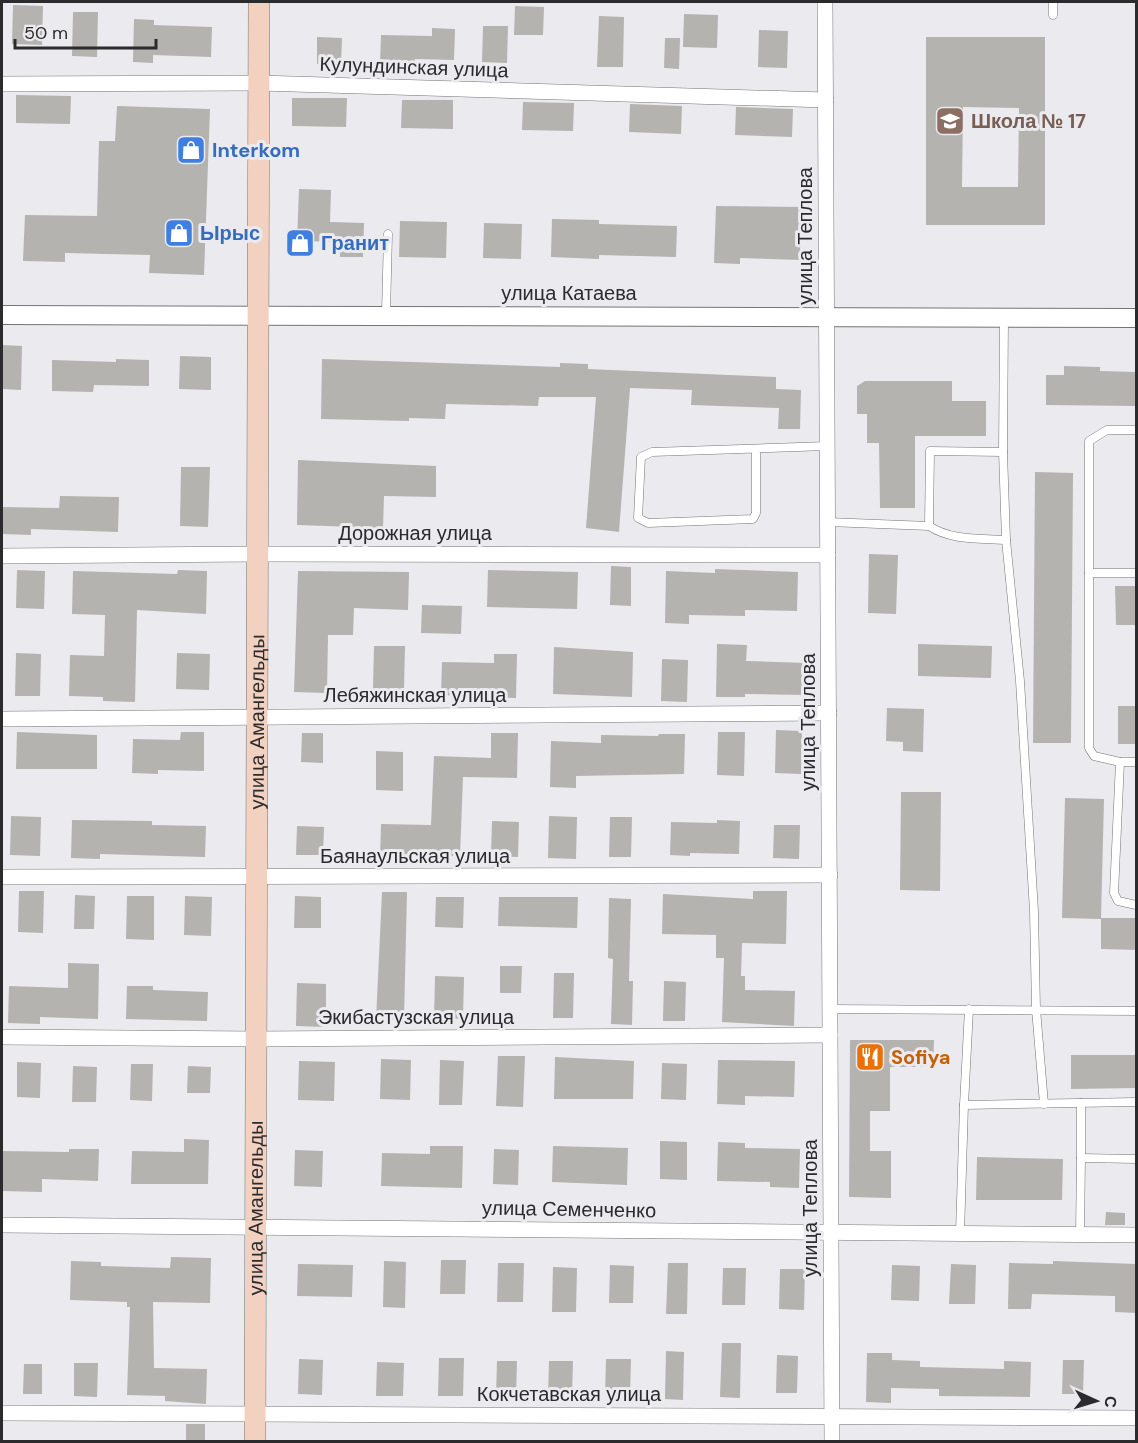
<svg xmlns="http://www.w3.org/2000/svg" width="1138" height="1443" font-family="'DM Sans',sans-serif">
	<style>
		.building { fill: #b5b3b0; fill-rule: evenodd }
		.lines { fill: none; stroke-linecap: round; stroke-linejoin: round }
		.service-casing { stroke: #747477; stroke-width: 9 }
		.minor-casing { stroke: #747477; stroke-width: 16 }
		.tertiary-casing { stroke: #747477; stroke-width: 20 }
		.secondary-casing { stroke: #747477; stroke-width: 22 }
		.service { stroke: #fff; stroke-width: 8 }
		.minor { stroke: #fff; stroke-width: 15 }
		.tertiary { stroke: #fff; stroke-width: 18 }
		.secondary { stroke: #f2d1c0; stroke-width: 21 }
		.labels { text-anchor: middle; stroke-width: 6; stroke-linejoin: round; paint-order: stroke }
		.street-label { font-size: 20px; fill: #2b2b2d; stroke: #ebeaee }
		.education-label { font-size: 20px; font-weight: bold; fill: #785e54; stroke: #ebeaee; text-anchor: start }
		.shop-label { font-size: 20px; font-weight: bold; fill: #366cbe; stroke: #ebeaee; text-anchor: start }
		.food-label { font-size: 20px; font-weight: bold; fill: #c56008; stroke: #ebeaee; text-anchor: start }
	</style>
	<rect width="100%" height="100%" fill="#ebeaee"/>
	<g class="building">
		<polygon points="13,5 43,6 42,45 12,44"/>
		<polygon points="515,6 544,7 543,35 514,35"/>
		<polygon points="73,12 98,12 97,57 72,56"/>
		<polygon points="684,14 718,15 717,48 683,47"/>
		<polygon points="599,16 624,17 623,67 597,67"/>
		<polygon points="134,19 154,20 154,25 212,27 211,57 153,55 153,63 133,62"/>
		<polygon points="483,26 508,26 507,63 482,62"/>
		<polygon points="432,28 455,29 454,60 415,59 415,65 380,64 381,35 432,36"/>
		<polygon points="759,30 788,31 787,68 758,67"/>
		<polygon points="317,37 342,38 341,64 317,64"/>
		<path d="M926 37H1045V225H926ZM963 107 1019 108 1018 187H962Z"/>
		<polygon points="665,38 680,38 679,69 664,68"/>
		<polygon points="16,95 71,96 70,124 16,123"/>
		<polygon points="292,98 347,98 346,127 292,126"/>
		<polygon points="402,100 453,100 453,129 401,128"/>
		<polygon points="523,102 574,103 573,131 522,130"/>
		<polygon points="630,104 682,106 681,134 629,132"/>
		<polygon points="117,106 210,109 204,275 149,273 150,255 65,253 65,262 23,261 25,215 97,216 99,141 115,141"/>
		<polygon points="736,107 793,109 792,137 735,135"/>
		<polygon points="299,189 331,190 330,222 364,223 363,257 340,257 340,242 297,241"/>
		<polygon points="716,206 801,207 800,260 740,258 740,264 714,263"/>
		<polygon points="552,219 599,220 599,224 677,226 676,257 599,255 599,259 551,257"/>
		<polygon points="400,221 447,222 446,258 399,257"/>
		<polygon points="484,223 522,224 521,259 483,258"/>
		<polygon points="2,345 22,346 21,390 2,389"/>
		<polygon points="180,356 211,357 211,390 179,389"/>
		<polygon points="116,359 149,360 149,386 94,385 93,392 52,391 52,360 116,362"/>
		<polygon points="322,359 560,367 560,363 588,364 588,369 776,377 776,389 801,390 800,429 778,429 779,408 691,405 692,390 630,388 619,532 586,528 596,397 539,397 538,406 446,404 445,419 409,418 409,421 321,419"/>
		<polygon points="1064,366 1100,367 1100,371 1137,372 1137,406 1046,405 1046,375 1064,375"/>
		<polygon points="865,381 952,381 952,401 986,401 986,436 915,436 915,508 880,508 879,443 867,443 867,414 857,414 857,386"/>
		<polygon points="298,460 436,466 436,497 384,496 383,528 297,525"/>
		<polygon points="181,467 210,467 208,527 180,526"/>
		<polygon points="1035,472 1073,473 1071,743 1033,743"/>
		<polygon points="60,496 119,497 118,532 31,529 31,535 2,534 2,507 59,508"/>
		<polygon points="869,554 898,555 896,614 868,613"/>
		<polygon points="611,566 631,567 631,606 610,605"/>
		<polygon points="715,569 798,572 797,611 745,610 745,616 689,615 689,624 665,623 666,571 715,573"/>
		<polygon points="17,570 45,571 44,609 16,608"/>
		<polygon points="178,570 207,571 206,614 137,610 135,702 103,701 103,697 69,696 70,655 104,656 105,615 72,614 73,571 177,574"/>
		<polygon points="488,570 578,572 577,609 487,607"/>
		<polygon points="298,571 409,572 408,610 354,608 353,635 328,635 327,693 294,692"/>
		<polygon points="1115,586 1137,586 1137,625 1116,625"/>
		<polygon points="422,605 462,606 461,634 421,633"/>
		<polygon points="717,644 747,645 746,661 807,663 806,695 745,694 745,697 716,697"/>
		<polygon points="918,644 992,646 991,678 918,676"/>
		<polygon points="374,646 405,646 404,689 373,689"/>
		<polygon points="554,647 633,652 632,697 553,694"/>
		<polygon points="16,653 41,654 40,696 15,696"/>
		<polygon points="177,653 210,654 209,690 176,689"/>
		<polygon points="494,654 517,654 516,698 441,695 442,662 494,663"/>
		<polygon points="662,659 688,660 687,702 661,701"/>
		<rect x="1118" y="706" width="19" height="38"/>
		<polygon points="887,708 924,709 923,752 903,751 903,742 886,741"/>
		<polygon points="776,730 802,731 801,774 775,773"/>
		<polygon points="17,732 97,735 97,769 16,769"/>
		<polygon points="181,732 204,732 204,771 158,770 158,774 132,773 133,739 180,740"/>
		<polygon points="718,732 745,732 744,776 717,775"/>
		<polygon points="302,733 323,733 323,763 301,762"/>
		<polygon points="491,733 518,733 517,778 463,777 460,856 406,855 406,860 380,859 381,824 431,825 434,756 491,758"/>
		<polygon points="659,734 685,734 684,774 576,776 576,788 550,787 551,741 601,743 601,735 658,736"/>
		<polygon points="376,751 403,752 403,791 376,790"/>
		<polygon points="901,792 941,792 940,891 900,890"/>
		<polygon points="1065,798 1104,799 1101,919 1062,918"/>
		<polygon points="11,816 41,817 40,856 10,855"/>
		<polygon points="549,816 577,817 576,859 548,858"/>
		<polygon points="610,817 632,817 631,857 609,857"/>
		<polygon points="72,820 152,821 152,825 206,826 205,857 100,854 100,859 71,858"/>
		<polygon points="717,820 740,821 739,854 690,853 690,856 670,855 671,822 717,823"/>
		<polygon points="492,821 519,822 518,857 491,856"/>
		<polygon points="774,825 800,825 799,859 773,858"/>
		<polygon points="297,826 324,827 323,855 296,855"/>
		<polygon points="19,891 44,891 43,933 18,932"/>
		<polygon points="753,891 787,891 786,944 742,943 741,976 745,976 745,990 795,991 794,1026 722,1022 724,958 716,958 716,935 662,934 663,894 753,899"/>
		<polygon points="382,892 407,892 404,1020 376,1020"/>
		<polygon points="75,895 95,896 94,929 74,929"/>
		<polygon points="127,896 154,896 154,940 126,939"/>
		<polygon points="185,896 212,897 211,936 184,935"/>
		<polygon points="295,896 321,897 321,928 294,928"/>
		<polygon points="436,897 464,897 463,928 435,927"/>
		<polygon points="499,897 578,897 577,928 498,926"/>
		<polygon points="609,898 631,899 629,981 633,981 632,1025 611,1024 613,959 608,958"/>
		<polygon points="1101,918 1137,918 1137,950 1101,949"/>
		<polygon points="68,963 99,964 98,1019 40,1017 40,1024 8,1023 9,986 68,988"/>
		<polygon points="500,966 522,966 521,993 500,993"/>
		<polygon points="554,973 574,973 573,1018 553,1018"/>
		<polygon points="435,976 464,977 463,1019 434,1018"/>
		<polygon points="664,981 686,982 685,1021 663,1021"/>
		<polygon points="297,983 326,984 326,1027 296,1026"/>
		<polygon points="127,986 153,986 153,990 208,992 207,1021 126,1019"/>
		<polygon points="850,1040 934,1040 933,1067 890,1067 890,1111 870,1111 870,1151 891,1151 891,1198 849,1197"/>
		<polygon points="1071,1055 1137,1055 1137,1088 1071,1089"/>
		<polygon points="498,1056 525,1056 523,1107 496,1106"/>
		<polygon points="555,1057 634,1061 633,1099 554,1099"/>
		<polygon points="381,1059 411,1060 410,1100 380,1099"/>
		<polygon points="440,1060 464,1061 462,1105 439,1105"/>
		<polygon points="718,1060 795,1061 794,1097 745,1096 745,1105 717,1104"/>
		<polygon points="299,1061 335,1062 334,1101 298,1100"/>
		<polygon points="17,1062 41,1063 40,1098 17,1097"/>
		<polygon points="662,1063 687,1064 686,1100 661,1099"/>
		<polygon points="131,1064 153,1064 152,1101 130,1100"/>
		<polygon points="73,1066 97,1067 96,1102 72,1102"/>
		<polygon points="188,1066 211,1067 210,1093 187,1093"/>
		<polygon points="184,1139 209,1140 208,1184 131,1184 132,1151 184,1152"/>
		<polygon points="660,1141 687,1142 687,1180 660,1179"/>
		<polygon points="718,1142 745,1143 745,1148 800,1149 799,1188 770,1187 770,1182 717,1181"/>
		<polygon points="430,1146 463,1146 462,1188 381,1186 382,1153 430,1154"/>
		<polygon points="553,1146 628,1148 627,1185 552,1182"/>
		<polygon points="69,1149 99,1149 98,1181 42,1179 42,1192 2,1191 2,1151 69,1152"/>
		<polygon points="494,1149 519,1150 518,1185 493,1184"/>
		<polygon points="295,1150 323,1151 322,1187 294,1186"/>
		<polygon points="977,1157 1063,1159 1062,1200 976,1200"/>
		<polygon points="1106,1212 1125,1213 1125,1225 1105,1225"/>
		<polygon points="171,1257 211,1258 210,1303 153,1302 154,1368 207,1369 206,1404 165,1401 165,1396 127,1395 130,1307 127,1307 127,1302 70,1300 71,1261 101,1262 101,1266 170,1268"/>
		<polygon points="441,1260 466,1260 465,1294 440,1294"/>
		<polygon points="384,1261 406,1262 405,1308 383,1307"/>
		<polygon points="1053,1261 1137,1264 1137,1313 1115,1312 1115,1296 1032,1294 1031,1309 1008,1309 1009,1263 1053,1264"/>
		<polygon points="498,1263 524,1263 523,1302 497,1302"/>
		<polygon points="668,1263 688,1263 687,1314 666,1314"/>
		<polygon points="298,1264 353,1265 352,1297 297,1296"/>
		<polygon points="951,1264 976,1265 975,1304 949,1304"/>
		<polygon points="610,1265 634,1266 633,1303 609,1303"/>
		<polygon points="892,1265 920,1266 919,1301 891,1300"/>
		<polygon points="553,1267 577,1268 576,1312 552,1312"/>
		<polygon points="723,1268 746,1268 745,1305 722,1305"/>
		<polygon points="780,1269 805,1269 804,1310 779,1309"/>
		<polygon points="722,1343 741,1343 740,1398 720,1397"/>
		<polygon points="666,1351 684,1352 683,1400 665,1399"/>
		<polygon points="867,1353 892,1353 892,1360 920,1361 920,1367 1004,1369 1004,1361 1031,1362 1030,1397 939,1396 939,1389 891,1388 891,1403 866,1402"/>
		<polygon points="777,1355 798,1356 797,1393 776,1393"/>
		<polygon points="439,1358 464,1358 463,1396 438,1396"/>
		<polygon points="299,1359 323,1360 322,1395 298,1394"/>
		<polygon points="606,1359 631,1359 630,1396 605,1396"/>
		<polygon points="1063,1360 1084,1360 1083,1394 1062,1394"/>
		<polygon points="497,1361 517,1361 516,1397 496,1397"/>
		<polygon points="549,1361 573,1361 572,1396 548,1395"/>
		<polygon points="377,1362 404,1363 403,1396 376,1396"/>
		<polygon points="74,1363 98,1363 97,1397 74,1396"/>
		<polygon points="24,1364 42,1364 42,1394 23,1394"/>
		<rect x="186" y="1424" width="19" height="18"/>
	</g>
	<g class="lines">
		<g class="service-casing">
			<g id="service">
				<polyline points="1053,15 1053,2"/>
				<polyline points="386,314 388,234"/>
				<polyline points="1004,318 1003,452 1006,540 1020,681 1034,911 1036,1009 1044,1104"/>
				<polyline points="1136,430 1107,430 1089,441 1089,573 1136,573"/>
				<polyline points="756,449 756,513 753,519 648,523 638,518 641,457 652,452 827,446"/>
				<path d="M828 522 929 526C952 541 980 538 1006 540"/>
				<polyline points="929,526 930,451 1003,452"/>
				<polyline points="1089,573 1089,748 1094,756 1120,762 1136,762"/>
				<polyline points="1120,762 1114,893 1118,901 1136,905"/>
				<polyline points="830,1009 1136,1011"/>
				<polyline points="964,1105 969,1009"/>
				<polyline points="1081,1158 1081,1103"/>
				<polyline points="960,1233 964,1105 1136,1102"/>
				<polyline points="1080,1234 1081,1158 1136,1159"/>
			</g>
		</g>
		<g class="minor-casing">
			<g id="minor">
				<polyline points="825,2 832,1442"/>
				<polyline points="2,84 259,83 826,100"/>
				<polyline points="2,556 258,554 828,555"/>
				<polyline points="2,719 829,713"/>
				<polyline points="2,877 830,875"/>
				<polyline points="2,1037 256,1039 830,1035"/>
				<polyline points="2,1225 1136,1235"/>
				<polyline points="2,1413 1136,1418"/>
			</g>
		</g>
		<g class="tertiary-casing">
			<polyline id="tertiary" points="2,315 1136,318"/>
		</g>
		<g class="secondary-casing">
			<g id="secondary">
				<path id="s1" d="M255 1442 259 2"/>
			</g>
		</g>
		<use href="#service" class="service"/>
		<use href="#minor" class="minor"/>
		<use href="#tertiary" class="tertiary"/>
		<use href="#secondary" class="secondary"/>
	</g>
	<defs>
		<g id="school-square" transform="scale(1.5)"><rect x="-9" y="-9" width="18" height="18" rx="4" fill="#8d6e63" stroke="#ebeaee"/><path d="M0-5L7-2L0 1L-7-2ZM-4 1L0 2.5L4 1V4Q0 6-4 4Z" fill="#fff"/></g>
		<g id="shop-square" transform="scale(1.5)"><rect x="-9" y="-9" width="18" height="18" rx="4" fill="#3f7fe0" stroke="#ebeaee"/><path d="M-5-2.5h2.3a2.7 3.5 0 0 1 5.4 0H5L5.5 6h-11ZM-1.5-2.5h3a1.5 2.3 0 0 0-3 0Z" fill="#fff"/></g>
		<g id="restaurant-square" transform="scale(1.5)"><rect x="-9" y="-9" width="18" height="18" rx="4" fill="#e8710a" stroke="#ebeaee"/><path d="M-5-6h1v4h1v-4h1v4h1v-4h1v5L-1.5 .5V6h-2V.5L-5-1ZM5-6V6H3V1.5H1.5Q1.5-4 5-6Z" fill="#fff"/></g>
	</defs>
	<g fill-rule="evenodd">
		<use href="#school-square" x="950" y="121"/>
		<use href="#shop-square" x="191" y="150"/>
		<use href="#shop-square" x="179" y="233"/>
		<use href="#shop-square" x="300" y="243"/>
		<use href="#restaurant-square" x="870" y="1057"/>
	</g>
	<g class="labels">
		<g class="street-label">
			<text transform="translate(414 67) rotate(2)" y="7">Кулундинская улица</text>
			<text transform="translate(805 236) rotate(-90)" y="7">улица Теплова</text>
			<text x="569" y="300">улица Катаева</text>
			<text x="415" y="540">Дорожная улица</text>
			<text x="415" y="702">Лебяжинская улица</text>
			<text dy="7" stroke="none"><textPath href="#s1" startOffset="720">улица Амангельды</textPath></text>
			<text transform="translate(808 722) rotate(-90)" y="7">улица Теплова</text>
			<text x="415" y="863">Баянаульская улица</text>
			<text x="416" y="1024">Экибастузская улица</text>
			<text dy="7" stroke="none"><textPath href="#s1" startOffset="234">улица Амангельды</textPath></text>
			<text transform="translate(810 1208) rotate(-90)" y="7">улица Теплова</text>
			<text transform="translate(569 1209) rotate(1)" y="7">улица Семенченко</text>
			<text x="569" y="1401">Кокчетавская улица</text>
		</g>
		<g class="education-label">
			<text x="971" y="128">Школа № 17</text>
		</g>
		<g class="shop-label">
			<text x="212" y="157">Interkom</text>
			<text x="200" y="240">Ырыс</text>
			<text x="321" y="250">Гранит</text>
		</g>
		<g class="food-label">
			<text x="891" y="1064">Sofiya</text>
		</g>
	</g>
	<rect width="1138" height="1443" fill="none" stroke="#2b2b2d" stroke-width="6"/>
	<g transform="translate(1096 1401) rotate(94)" stroke="#ebeaee" stroke-width="4.5" paint-order="stroke">
	<path d="M0-4.5L10 22L0 15L-10 22Z" fill="#2b2b2d"/>
	<text y="-9" font-size="16" font-weight="bold" text-anchor="middle" fill="#2b2b2d">С</text>
	</g>
	<path d="M15 39v9h141v-9" fill="none" stroke="#2b2b2d" stroke-width="3"/>
	<text x="24" y="39" font-size="18" fill="#2b2b2d" stroke="#ebeaee" stroke-width="4.5" paint-order="stroke">50 m</text>
</svg>
